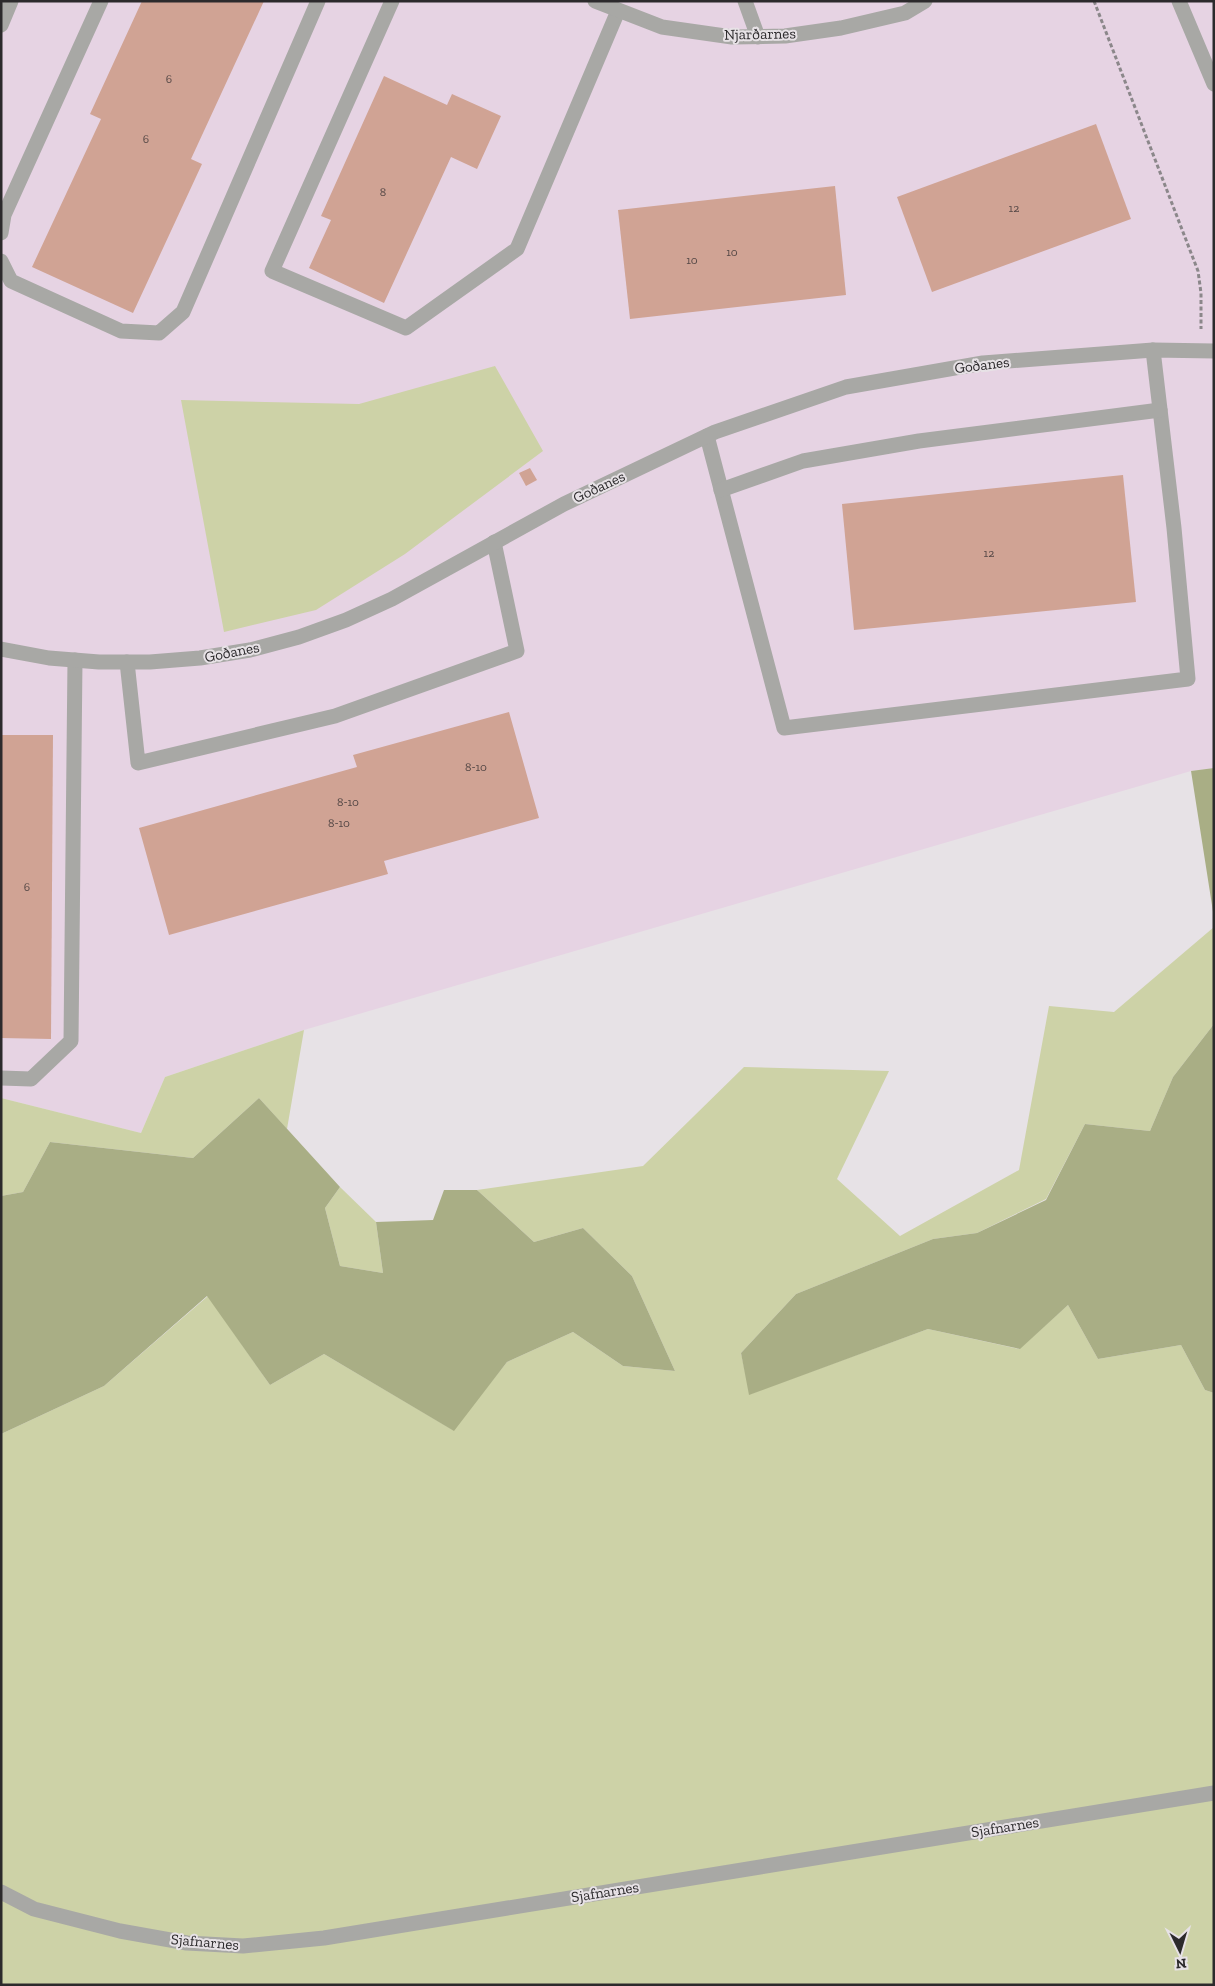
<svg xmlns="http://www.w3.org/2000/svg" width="1215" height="1986" font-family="'Zilla Slab',serif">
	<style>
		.industrial { fill: #e6d3e3 }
		.green { fill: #cdd2a7 }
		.forest { fill: #a9ae85 }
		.building { fill: #d0a394 }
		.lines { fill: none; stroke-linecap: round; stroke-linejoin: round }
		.path { stroke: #8b878a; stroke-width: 3; stroke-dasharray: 4 2.5; stroke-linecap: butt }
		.service { stroke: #a8a8a5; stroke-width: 15 }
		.minor { stroke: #a8a8a5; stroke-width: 15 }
		.labels { text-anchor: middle; stroke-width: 4; stroke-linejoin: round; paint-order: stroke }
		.number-label { font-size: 12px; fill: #554846 }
		.street-label { font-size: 15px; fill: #2c2a2c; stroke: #e7e2e6 }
	</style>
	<rect width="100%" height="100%" fill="#e7e2e6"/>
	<polygon class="industrial" points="1,1 1214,1 1214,768 1191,771 304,1030 165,1077 141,1133 1,1098"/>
	<g class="green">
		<polygon points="495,366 543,451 405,554 316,610 224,632 181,400 359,404"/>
		<polygon points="1214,927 1214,1024 1173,1077 1150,1131 1085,1124 1046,1199 977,1233 933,1239 796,1294 741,1353 750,1394 928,1329 1019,1349 1068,1305 1098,1359 1181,1345 1205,1390 1214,1393 1214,1985 1,1985 1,1434 104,1386 208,1296 270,1385 324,1354 453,1430 507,1362 573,1332 623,1366 675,1371 632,1276 583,1228 534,1242 477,1190 643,1166 744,1067 889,1071 837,1179 900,1236 1019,1170 1049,1006 1114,1012"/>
		<polygon points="304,1030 287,1129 259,1098 193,1158 50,1142 23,1192 1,1196 1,1098 141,1133 165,1077"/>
		<polygon points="340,1187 376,1222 383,1273 340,1266 325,1208"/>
	</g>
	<g class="forest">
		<polygon points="1214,768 1214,918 1191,771"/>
		<polygon points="1214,1024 1214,1393 1205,1390 1181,1345 1098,1359 1068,1305 1020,1349 928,1329 749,1395 741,1353 796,1294 933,1239 977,1233 1046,1200 1085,1124 1150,1131 1173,1077"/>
		<polygon points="259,1098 340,1187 325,1208 340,1266 383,1273 376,1222 433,1220 444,1190 477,1190 534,1242 583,1228 632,1276 675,1371 623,1366 573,1332 507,1362 454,1431 324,1354 270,1385 207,1296 104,1386 1,1434 1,1196 23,1192 50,1142 193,1158"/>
	</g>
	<g class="building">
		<polygon points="142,1 264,1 191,159 202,164 133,313 32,267 101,119 90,114"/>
		<polygon points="384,76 447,105 452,94 501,116 477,169 451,157 384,303 309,268 331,220 321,216"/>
		<polygon points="1096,124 1131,219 932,292 897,197"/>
		<polygon points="835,186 846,295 630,319 618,210"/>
		<polygon points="530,468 537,480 526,486 519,473"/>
		<polygon points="1123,475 1136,602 854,630 842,504"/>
		<polygon points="509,712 539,818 384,861 388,874 169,935 139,828 357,767 353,755"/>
		<polygon points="1,735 53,735 51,1039 1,1038"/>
	</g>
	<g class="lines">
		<polyline class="path" points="1094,1 1198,271 1201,293 1201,329"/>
		<g class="service">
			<polyline points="392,1 272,271 406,328 517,249 618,11"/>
			<polyline points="745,1 758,37"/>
			<polyline points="1179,1 1214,84"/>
			<polyline points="1,25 11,1"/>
			<polyline points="1,233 4,215 101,1"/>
			<polyline points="1,261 11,281 121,331 159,333 183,312 318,1"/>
			<polyline points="707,436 784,728 1188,679 1174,528 1153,350"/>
			<polyline points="721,490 803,461 919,441 1160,410"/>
			<polyline points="127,662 138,763 335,716 517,651 494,542"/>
			<polyline points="1,1078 31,1079 71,1041 75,660"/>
		</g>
		<g class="minor">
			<polyline points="595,1 662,27 732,37 785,36 841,28 905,13 925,1"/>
			<polyline points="1,649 49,658 99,662 150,662 200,658 250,650 299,637 346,620 392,599 564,504 715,432 846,387 983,363 1153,350 1214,351"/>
			<polyline points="1,1892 34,1909 120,1931 187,1943 243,1946 324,1938 1214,1793"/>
		</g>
	</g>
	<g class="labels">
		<g class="number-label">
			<text x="169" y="83">6</text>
			<text x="146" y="143">6</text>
			<text x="383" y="196">8</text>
			<text x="1014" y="212">12</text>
			<text x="732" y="256">10</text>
			<text x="692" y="264">10</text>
			<text x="989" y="557">12</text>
			<text x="476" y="771">8-10</text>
			<text x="348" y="806">8-10</text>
			<text x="339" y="827">8-10</text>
			<text x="27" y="891">6</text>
		</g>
		<g class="street-label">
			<text transform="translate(760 34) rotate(-1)" y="5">Njarðarnes</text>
			<text transform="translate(982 365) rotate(-7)" y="5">Goðanes</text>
			<text transform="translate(599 487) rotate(-25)" y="5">Goðanes</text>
			<text transform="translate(232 652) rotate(-11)" y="5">Goðanes</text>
			<text transform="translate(1005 1827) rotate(-9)" y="5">Sjafnarnes</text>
			<text transform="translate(605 1892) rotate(-9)" y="5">Sjafnarnes</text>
			<text transform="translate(205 1942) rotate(5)" y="5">Sjafnarnes</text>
		</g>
	</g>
	<rect width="1215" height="1986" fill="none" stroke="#2c2a2c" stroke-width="5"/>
	<g transform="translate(1180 1951) rotate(175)" stroke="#e7e2e6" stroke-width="4" paint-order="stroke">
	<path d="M0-4L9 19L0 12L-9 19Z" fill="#2c2a2c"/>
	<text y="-8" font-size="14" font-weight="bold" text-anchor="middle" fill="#2c2a2c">N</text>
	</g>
</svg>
